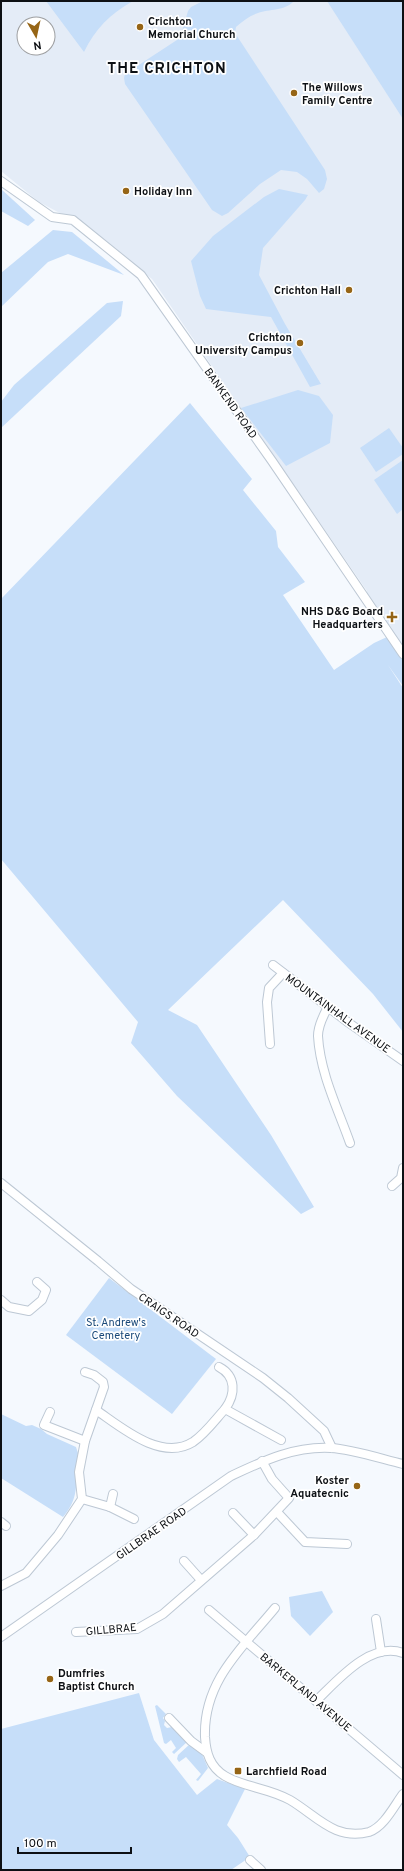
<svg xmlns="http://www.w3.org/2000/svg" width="404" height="1871" font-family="Overpass,sans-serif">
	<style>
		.built { fill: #e4ecf7; fill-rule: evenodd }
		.green { fill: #c6def9 }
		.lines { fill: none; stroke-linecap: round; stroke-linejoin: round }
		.minor-casing { stroke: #bdc8d4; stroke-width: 10 }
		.minor { stroke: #fff; stroke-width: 8 }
		.poi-dot { fill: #966516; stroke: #fff; stroke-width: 1.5 }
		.labels { text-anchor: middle; stroke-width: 3.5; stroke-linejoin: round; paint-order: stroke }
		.poi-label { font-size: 11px; font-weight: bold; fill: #0d1014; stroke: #fff; text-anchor: start }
		.street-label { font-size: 11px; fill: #0d1014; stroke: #fff }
		.park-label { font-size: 11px; fill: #1b4a7a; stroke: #fff }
		.district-label { font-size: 15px; font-weight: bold; letter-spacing: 1px; fill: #0d1014; stroke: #fff }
	</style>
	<rect width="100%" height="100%" fill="#f5f9fe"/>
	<path class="built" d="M1 1H403V652L366 593 367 591 152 279 88 228 39 202 1 171ZM24 24H48V48H24Z"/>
	<g class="green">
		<path d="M46 1H133C110 14 95 29 84 52Z"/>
		<path d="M203 1H294C285 11 269 9 258 13 249 16 243 21 236 27L235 33 325 170 327 179 324 189 319 193 307 179 297 172 281 170 260 184 228 213 222 216 212 210 125 84 124 78 125 74 180 38 188 11 191 7Z"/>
		<polygon points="327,1 403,1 403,119"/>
		<polygon points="1,189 35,220 28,226 1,211"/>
		<polygon points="279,189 308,195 305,200 263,248 259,275 285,324 321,384 310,387 271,317 206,309 200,296 191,261 213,236 264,197"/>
		<polygon points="53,230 72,232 124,275 68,254 48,262 1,307 1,273"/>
		<polygon points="123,301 121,316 1,428 1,402 14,385 107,303"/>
		<polygon points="298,390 319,396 333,415 330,443 286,466 241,408"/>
		<polygon points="190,403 252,479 243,490 276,531 278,547 305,582 283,595 334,670 374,643 387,637 403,661 403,686 388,665 403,688 403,1032 373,994 283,900 168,1010 197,1025 271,1135 314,1207 301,1214 177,1096 131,1043 138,1022 1,859 1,599"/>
		<polygon points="389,428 403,448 403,454 376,472 360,448"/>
		<polygon points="403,460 403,509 397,514 374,480"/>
		<polygon points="109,1278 216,1359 172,1414 66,1335"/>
		<path d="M1 1414 26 1426 32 1425 41 1429 47 1434 76 1447 78 1453C74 1479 82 1495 63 1517L1 1478Z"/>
		<polygon points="322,1591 333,1612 310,1636 291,1616 289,1597"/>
		<polygon points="139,1693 154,1740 197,1795 217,1779 245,1789 227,1825 238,1838 250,1857 231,1870 1,1870 1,1729"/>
		<polygon points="157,1705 166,1714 163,1718 165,1721 164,1725 167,1728 172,1727 187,1742 174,1754 172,1752 176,1748 171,1740 166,1744 164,1743 155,1706"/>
		<polygon points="190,1744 201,1752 208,1768 198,1781 196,1780 201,1774 186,1757 179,1762 177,1759 178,1755"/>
	</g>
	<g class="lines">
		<g class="minor-casing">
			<g id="minor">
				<polyline points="1,181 52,217 73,220 141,275 272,461 403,654"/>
				<polyline points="273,965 349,1023 403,1061"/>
				<path d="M328 1007C323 1016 318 1026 318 1036 320 1073 338 1109 350 1143"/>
				<polyline points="270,1044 267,1002 269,988 283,973"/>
				<polyline points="1,1183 98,1261 131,1289 263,1378 288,1398 324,1431 332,1448"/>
				<polyline points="392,1186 401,1178 403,1168"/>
				<polyline points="1,1300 9,1307 29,1311 42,1300 46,1290 37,1282"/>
				<path d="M219 1367C236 1376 236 1394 225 1409"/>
				<path d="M96 1410C121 1427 161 1462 193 1442 205 1434 215 1420 225 1409L281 1440"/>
				<polyline points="50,1412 44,1425 85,1441"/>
				<polyline points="82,1499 110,1507 134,1519"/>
				<polyline points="110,1507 113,1494"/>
				<polyline points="277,1512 305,1542 347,1544"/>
				<polyline points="233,1513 254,1535"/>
				<polyline points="1,1522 6,1526"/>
				<polyline points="184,1561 201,1580"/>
				<polyline points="1,1586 26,1573 58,1535 82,1499 79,1472 85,1441 104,1387 103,1382 94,1375 85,1372"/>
				<path d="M275 1608C243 1647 203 1681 205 1737 206 1753 210 1767 225 1776 243 1787 269 1788 290 1800 317 1816 335 1841 369 1832 384 1827 394 1806 403 1794"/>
				<polyline points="209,1610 403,1775"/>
				<polyline points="376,1619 381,1652"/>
				<polyline points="76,1632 137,1629 163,1614 254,1535 289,1498 272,1479 262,1461"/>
				<path d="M1 1637 231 1476C263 1461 294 1446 331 1448 351 1449 382 1459 403 1464"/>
				<path d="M316 1701C337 1681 370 1641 403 1653"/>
				<polyline points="169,1718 191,1741 206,1752"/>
				<polyline points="250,1860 261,1870"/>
			</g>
		</g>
		<use href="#minor" class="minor"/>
	</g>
	<g class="poi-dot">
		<circle cx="140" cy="27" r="4"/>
		<circle cx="294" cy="93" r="4"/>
		<circle cx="126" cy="191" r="4"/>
		<circle cx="349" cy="290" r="4"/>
		<circle cx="300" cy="343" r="4"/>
		<path d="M390 611h4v4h4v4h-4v4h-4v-4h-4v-4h4z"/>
		<circle cx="357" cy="1486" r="4"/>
		<circle cx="50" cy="1679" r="4"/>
		<rect x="234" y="1767" width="8" height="8" rx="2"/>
	</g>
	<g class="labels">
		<g class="poi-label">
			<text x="148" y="25">Crichton<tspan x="148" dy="13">Memorial Church</tspan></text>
			<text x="302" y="91">The Willows<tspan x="302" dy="13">Family Centre</tspan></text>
			<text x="134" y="195">Holiday Inn</text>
			<text x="341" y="294" text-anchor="end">Crichton Hall</text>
			<text x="292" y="341" text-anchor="end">Crichton<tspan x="292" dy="13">University Campus</tspan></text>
			<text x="383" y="615" text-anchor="end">NHS D&amp;G Board<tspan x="383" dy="13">Headquarters</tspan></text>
			<text x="349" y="1484" text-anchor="end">Koster<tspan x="349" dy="13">Aquatecnic</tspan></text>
			<text x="58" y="1677">Dumfries<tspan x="58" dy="13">Baptist Church</tspan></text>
			<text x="246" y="1775">Larchfield Road</text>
		</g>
		<g class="street-label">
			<text transform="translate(231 403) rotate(55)" y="4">BANKEND ROAD</text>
			<text transform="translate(338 1013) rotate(36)" y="4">MOUNTAINHALL AVENUE</text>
			<text transform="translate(169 1315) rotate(34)" y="4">CRAIGS ROAD</text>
			<text transform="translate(151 1533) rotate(-35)" y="4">GILLBRAE ROAD</text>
			<text transform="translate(111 1629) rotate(-5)" y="4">GILLBRAE</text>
			<text transform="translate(306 1692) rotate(40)" y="4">BARKERLAND AVENUE</text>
		</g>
		<g class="park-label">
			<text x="116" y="1326">St. Andrew's<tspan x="116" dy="13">Cemetery</tspan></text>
		</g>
		<g class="district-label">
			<text x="167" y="73">THE CRICHTON</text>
		</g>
	</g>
	<rect width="404" height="1871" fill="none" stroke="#0d1014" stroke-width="4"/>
	<g transform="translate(36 36) rotate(171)"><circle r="19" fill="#ffffff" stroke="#9e9fa1"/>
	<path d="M0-3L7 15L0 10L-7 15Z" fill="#966516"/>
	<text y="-6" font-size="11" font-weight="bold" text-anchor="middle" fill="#0d1014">N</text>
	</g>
	<path d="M18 1847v6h113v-6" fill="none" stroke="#0d1014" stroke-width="2"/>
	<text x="24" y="1847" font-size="12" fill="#0d1014" stroke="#ffffff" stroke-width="3" paint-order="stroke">100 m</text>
</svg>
